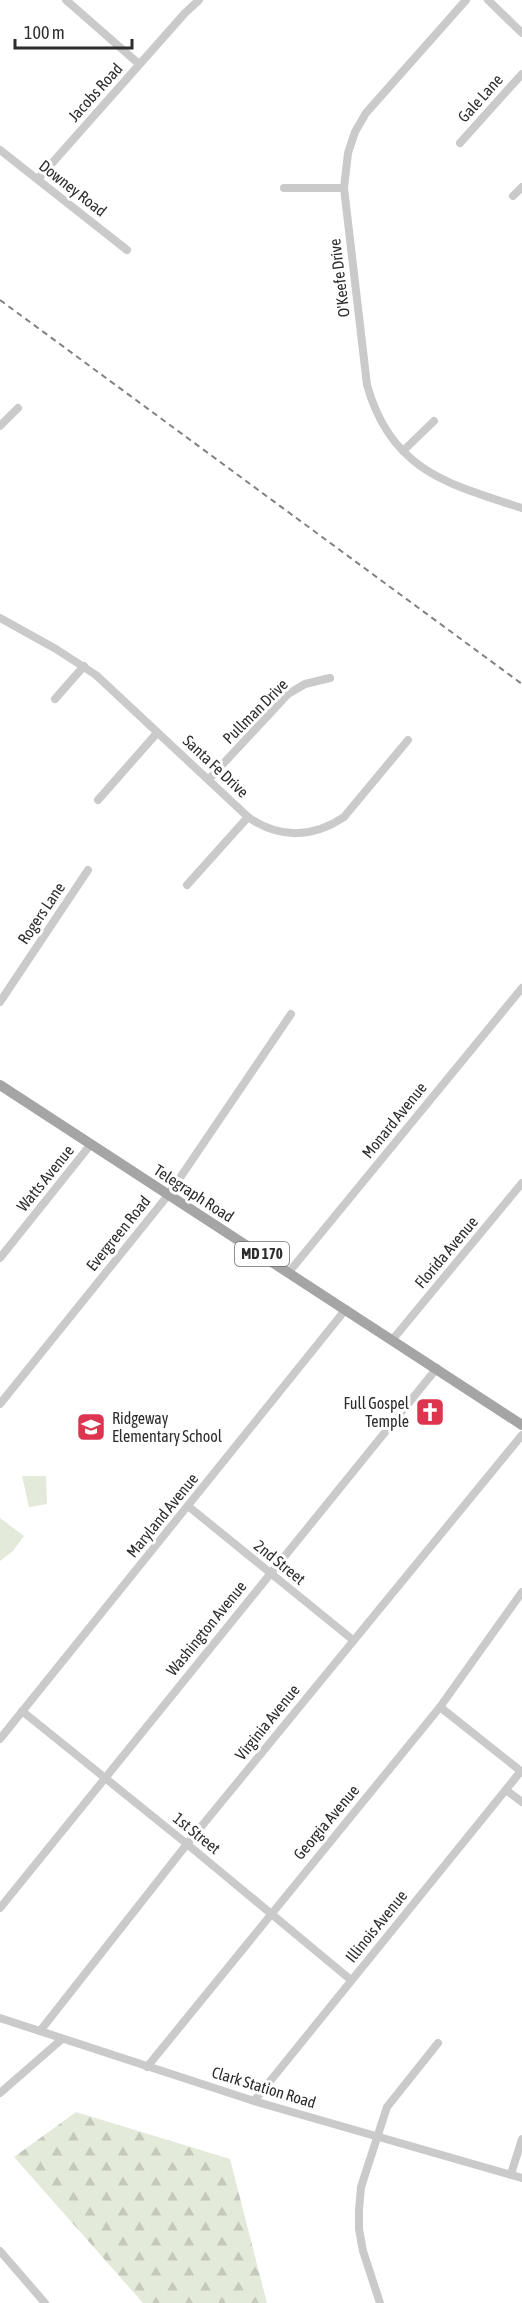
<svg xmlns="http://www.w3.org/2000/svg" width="522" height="2303" font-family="'Asap Condensed',sans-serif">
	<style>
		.green { fill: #e4eada }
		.forest { fill: url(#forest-firs) }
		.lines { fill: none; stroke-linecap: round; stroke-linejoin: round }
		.minor { stroke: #cacaca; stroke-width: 8 }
		.major { stroke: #a5a5a5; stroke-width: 10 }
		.rail { stroke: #828282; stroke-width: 2; stroke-dasharray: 6 4.5; stroke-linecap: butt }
		.labels { text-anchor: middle; stroke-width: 6; stroke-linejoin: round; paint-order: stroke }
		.shield { fill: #fff; stroke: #6c6c6c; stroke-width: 1.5 }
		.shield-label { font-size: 15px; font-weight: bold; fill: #2d2d2d }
		.street-label { font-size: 16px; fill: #2d2d2d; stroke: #fff }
		.poi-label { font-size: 16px; fill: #2d2d2d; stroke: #fff; text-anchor: end }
	</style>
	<defs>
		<pattern id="forest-firs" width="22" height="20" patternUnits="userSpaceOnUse" patternTransform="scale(1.5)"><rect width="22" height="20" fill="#e4eada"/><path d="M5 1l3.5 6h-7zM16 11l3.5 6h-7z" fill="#c4c9bb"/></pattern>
	</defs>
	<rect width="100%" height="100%" fill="#fff"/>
	<g class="green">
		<polygon points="22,1476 46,1476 47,1504 29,1507"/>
		<polygon points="0,1518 24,1536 13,1551 0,1561"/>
	</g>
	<polygon class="forest" points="76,2112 230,2159 267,2303 143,2303 14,2157"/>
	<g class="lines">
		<g class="minor">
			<polyline points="66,0 139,64"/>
			<path d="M466 0 366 113 355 132 348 153 344 188 367 385C391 470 447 484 522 508"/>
			<polyline points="488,0 522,33"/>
			<polyline points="460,143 522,74"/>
			<polyline points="0,150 127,250"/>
			<polyline points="38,179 185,13 199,0"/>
			<polyline points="284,188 344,188"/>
			<polyline points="513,196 522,187"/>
			<polyline points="0,426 18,408"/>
			<polyline points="403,451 434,421"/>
			<path d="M0 618 56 649 96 675 248 817C279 839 313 838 344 817L408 740"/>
			<polyline points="55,699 84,666"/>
			<polyline points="209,779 288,694 305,684 330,678"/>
			<polyline points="98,800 157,733"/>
			<polyline points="187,885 248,817"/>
			<polyline points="0,1002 88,870"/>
			<polyline points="0,1258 91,1144"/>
			<polyline points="289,1272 522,988"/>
			<polyline points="393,1339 522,1183"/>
			<polyline points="0,1404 169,1194 291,1014"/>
			<polyline points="188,1506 353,1640"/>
			<polyline points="440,1707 522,1772"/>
			<polyline points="22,1711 187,1844 351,1980"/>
			<polyline points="0,1739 346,1309"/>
			<polyline points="506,1790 522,1802"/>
			<polyline points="0,1908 437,1368"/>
			<polyline points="0,2018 254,2101 522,2178"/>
			<polyline points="40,2031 187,1844 522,1435"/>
			<polyline points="147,2067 440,1707 522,1592"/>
			<polyline points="0,2093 62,2039"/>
			<polyline points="254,2101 521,1771"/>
			<polyline points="511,2174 522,2139"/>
			<polyline points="0,2251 45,2303"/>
			<polyline points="380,2303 363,2251 359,2229 359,2210 361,2187 387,2107 438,2043"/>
		</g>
		<polyline class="major" points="0,1085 522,1425"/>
		<polyline class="rail" points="0,300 522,684"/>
	</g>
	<defs>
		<g id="church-square" transform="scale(1.5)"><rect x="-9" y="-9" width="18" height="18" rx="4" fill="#dd354f" stroke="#fff"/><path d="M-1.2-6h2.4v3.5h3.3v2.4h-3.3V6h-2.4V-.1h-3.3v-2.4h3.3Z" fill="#fff"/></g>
		<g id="school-square" transform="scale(1.5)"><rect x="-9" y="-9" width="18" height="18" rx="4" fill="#dd354f" stroke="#fff"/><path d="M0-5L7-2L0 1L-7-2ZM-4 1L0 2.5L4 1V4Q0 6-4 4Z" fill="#fff"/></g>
	</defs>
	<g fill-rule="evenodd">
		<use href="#church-square" x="430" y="1412"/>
		<use href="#school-square" x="91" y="1427"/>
	</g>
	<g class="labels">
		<rect class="shield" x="235" y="1242" width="54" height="24" rx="4.5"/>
		<g class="shield-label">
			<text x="262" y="1259">MD 170</text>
		</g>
		<g class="street-label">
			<text transform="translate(95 92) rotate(-48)" y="6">Jacobs Road</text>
			<text transform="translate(480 98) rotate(-48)" y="6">Gale Lane</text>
			<text transform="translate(73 188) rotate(38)" y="6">Downey Road</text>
			<text transform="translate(339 278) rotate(-97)" y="6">O'Keefe Drive</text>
			<text transform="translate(255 711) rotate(-45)" y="6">Pullman Drive</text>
			<text transform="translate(216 766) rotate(43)" y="6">Santa Fe Drive</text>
			<text transform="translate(41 913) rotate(-56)" y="6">Rogers Lane</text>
			<text transform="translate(394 1120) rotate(-51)" y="6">Monard Avenue</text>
			<text transform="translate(45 1178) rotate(-51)" y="6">Watts Avenue</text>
			<text transform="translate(194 1193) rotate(33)" y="6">Telegraph Road</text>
			<text transform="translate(118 1233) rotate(-51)" y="6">Evergreen Road</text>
			<text transform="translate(446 1252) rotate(-50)" y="6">Florida Avenue</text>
			<text transform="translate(162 1515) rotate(-51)" y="6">Maryland Avenue</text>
			<text transform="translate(280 1562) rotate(39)" y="6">2nd Street</text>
			<text transform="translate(206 1628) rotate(-51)" y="6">Washington Avenue</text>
			<text transform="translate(267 1722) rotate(-51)" y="6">Virginia Avenue</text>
			<text transform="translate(326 1822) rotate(-50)" y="6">Georgia Avenue</text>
			<text transform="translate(197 1833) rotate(39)" y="6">1st Street</text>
			<text transform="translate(376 1926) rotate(-51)" y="6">Illinois Avenue</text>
			<text transform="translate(264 2087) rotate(17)" y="6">Clark Station Road</text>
		</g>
		<g class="poi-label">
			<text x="409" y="1409">Full Gospel<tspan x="409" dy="18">Temple</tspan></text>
			<text x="112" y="1424" text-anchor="start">Ridgeway<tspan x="112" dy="18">Elementary School</tspan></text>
		</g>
	</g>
	<path d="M15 39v9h117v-9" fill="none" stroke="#2d2d2d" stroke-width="3"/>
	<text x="24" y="39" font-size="18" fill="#2d2d2d" stroke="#ffffff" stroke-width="4.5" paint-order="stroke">100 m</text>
</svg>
